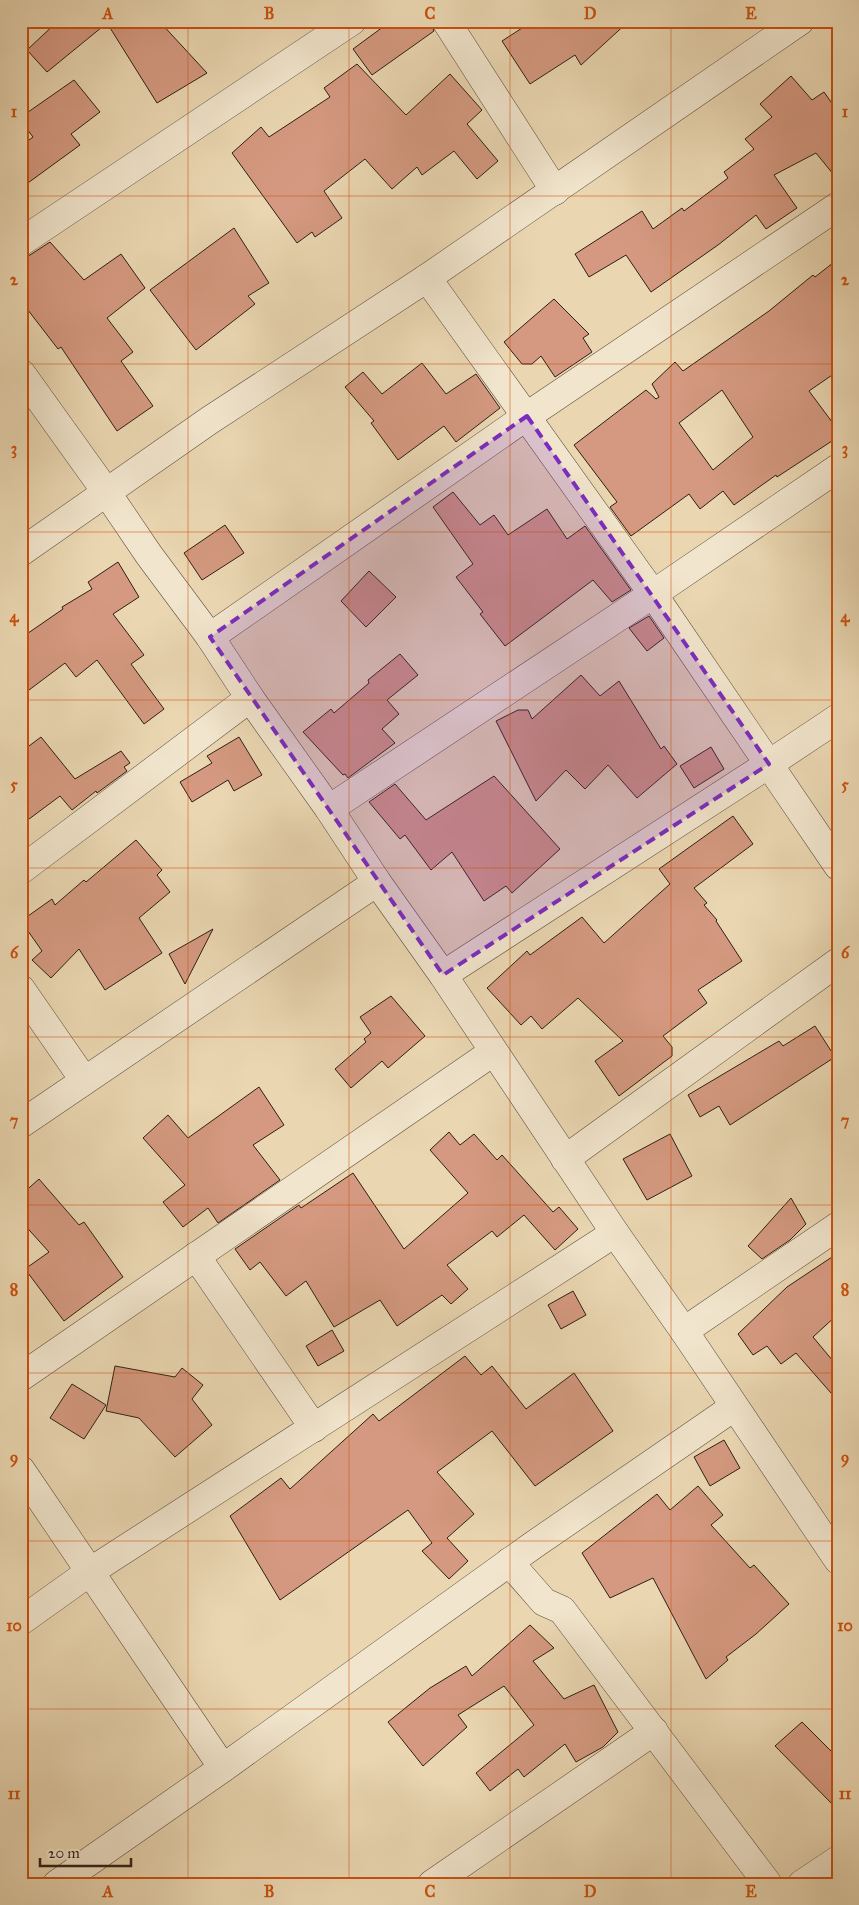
<svg xmlns="http://www.w3.org/2000/svg" width="859" height="1905" font-family="'IM FELL Great Primer',serif">
	<style>
		.building { fill: #d49980; stroke: #2e1f16; fill-rule: evenodd }
		.lines { fill: none; stroke-linecap: round; stroke-linejoin: round }
		.minor-casing { stroke: #5d4d3d; stroke-width: 29 }
		.tertiary-casing { stroke: #5d4d3d; stroke-width: 29 }
		.minor { stroke: #f1e5cd; stroke-width: 28 }
		.tertiary { stroke: #f1e5cd; stroke-width: 28 }
		.marked { fill: #7b2cbf; fill-opacity: 0.2; stroke: #7b2cbf; stroke-width: 4; stroke-dasharray: 10 6; stroke-linejoin: round }
		.grid { fill: none; stroke: #cc500e; stroke-width: 1; stroke-opacity: 0.55 }
		.neatline { fill: none; stroke: #cc500e; stroke-width: 2 }
		.grid-label { font-size: 16px; text-anchor: middle; font-weight: bold; fill: #cc500e }
	</style>
	<rect width="100%" height="100%" fill="#ead7b2"/>
	<filter id="stains"><feTurbulence type="fractalNoise" baseFrequency=".004" numOctaves="4"/><feColorMatrix values="0 0 0 0 .2 0 0 0 0 .09 0 0 0 0 .02 0 0 0 .5 -.17"/></filter>
	<radialGradient id="worn" r=".72"><stop offset=".6" stop-color="#630" stop-opacity="0"/><stop offset="1" stop-color="#630" stop-opacity=".3"/></radialGradient>
	<g class="building">
		<polygon points="58,21 159,21 207,73 157,103 107,23 47,72 27,50"/>
		<polygon points="391,21 430,21 434,31 372,75 353,49"/>
		<polygon points="533,21 629,21 581,65 575,55 530,84 502,41"/>
		<polygon points="357,64 406,115 450,74 482,110 467,124 498,161 477,179 454,151 422,175 417,167 392,189 365,159 324,191 342,218 315,237 312,232 297,243 232,153 261,127 269,137 330,97 324,88"/>
		<polygon points="791,76 812,100 824,92 838,112 838,180 816,153 774,175 797,208 766,229 756,215 718,245 651,292 626,255 589,277 575,254 642,211 653,229 682,208 684,211 728,178 724,172 754,149 745,139 772,117 760,104"/>
		<polygon points="74,80 100,112 71,134 80,145 21,188 21,146 33,137 21,121 21,117"/>
		<polygon points="234,228 269,283 248,296 255,304 196,350 150,290"/>
		<polygon points="50,242 84,280 121,254 145,288 107,318 133,352 121,361 153,406 117,431 61,347 58,349 21,301 21,258 30,255"/>
		<path d="M838 259V371L809 391 838 430V437L777 477 776 475 734 505 723 491 700 509 689 494 631 536 610 507 617 502 574 445 646 390 656 399 659 397 652 384 675 362 683 371 769 311 813 275 815 277ZM722 390 753 437 713 470 679 423Z"/>
		<polygon points="554,299 589,334 583,338 592,352 555,377 541,356 532,364 522,364 504,342"/>
		<polygon points="422,363 446,394 476,374 500,408 456,442 444,426 398,460 371,423 374,421 345,387 363,372 382,394"/>
		<polygon points="453,492 480,525 494,515 508,535 547,509 567,539 585,526 631,590 612,602 593,580 505,646 480,614 483,612 456,577 473,564 433,507"/>
		<polygon points="225,525 244,553 202,580 184,553"/>
		<polygon points="118,562 139,597 113,614 144,655 131,664 164,709 144,724 97,660 76,677 65,663 21,696 21,638 63,609 62,607 92,589 88,582"/>
		<polygon points="369,571 396,597 366,627 341,601"/>
		<polygon points="649,616 664,638 647,651 629,628"/>
		<polygon points="400,654 418,675 387,700 399,714 382,729 395,743 348,778 345,774 343,775 303,732 331,709 334,713 369,683 368,680"/>
		<polygon points="581,675 600,696 619,681 661,749 664,746 677,764 637,798 608,765 585,789 566,770 536,801 496,721 518,710 528,710 532,719"/>
		<polygon points="41,737 75,779 121,751 130,763 124,767 127,771 97,793 96,791 72,810 60,796 21,825 21,752"/>
		<polygon points="239,737 262,775 234,791 228,780 192,802 180,782 212,763 207,756"/>
		<polygon points="711,747 724,769 694,788 680,766"/>
		<polygon points="494,776 560,849 512,893 506,886 484,901 452,852 431,870 405,835 400,839 369,802 395,784 426,820"/>
		<polygon points="733,816 753,844 694,888 707,903 704,905 717,920 716,921 742,961 698,990 707,1003 663,1036 672,1047 672,1056 619,1096 595,1061 623,1041 578,998 542,1029 531,1016 521,1025 487,988 527,951 530,955 582,917 604,943 670,884 659,869"/>
		<polygon points="136,840 162,870 157,875 170,892 139,918 162,953 105,990 79,949 51,978 32,960 42,951 21,921 52,899 55,905 84,880 86,882"/>
		<polygon points="213,929 185,984 169,954"/>
		<polygon points="391,996 425,1036 388,1068 382,1061 351,1088 335,1069 366,1042 364,1039 371,1033 360,1017"/>
		<polygon points="815,1026 835,1057 730,1125 719,1106 700,1117 688,1095 779,1041 783,1046"/>
		<polygon points="259,1087 284,1125 253,1145 280,1180 218,1223 208,1208 183,1227 163,1202 185,1185 143,1138 168,1115 188,1138"/>
		<polygon points="449,1132 460,1145 474,1134 497,1160 502,1155 553,1212 559,1207 578,1229 555,1250 524,1215 497,1237 492,1231 447,1265 468,1289 451,1304 442,1295 397,1326 380,1300 334,1327 306,1281 286,1296 260,1262 250,1270 235,1249 299,1205 301,1208 353,1173 404,1249 468,1193 430,1150"/>
		<polygon points="670,1134 692,1176 647,1200 623,1159"/>
		<polygon points="39,1179 79,1225 84,1222 123,1277 64,1321 25,1269 49,1252 21,1221 21,1195"/>
		<polygon points="791,1198 806,1224 790,1240 762,1259 748,1246"/>
		<polygon points="838,1253 838,1314 813,1337 838,1367 838,1401 796,1353 781,1364 767,1346 753,1355 738,1334 787,1287"/>
		<polygon points="573,1291 586,1315 561,1329 548,1305"/>
		<polygon points="332,1330 344,1351 318,1366 306,1346"/>
		<polygon points="465,1356 481,1375 492,1366 526,1409 574,1373 613,1431 535,1486 492,1431 437,1472 474,1514 447,1538 468,1561 449,1579 422,1551 432,1543 408,1510 280,1600 230,1516 281,1478 290,1489 373,1414 379,1421"/>
		<polygon points="115,1366 175,1377 182,1368 203,1385 192,1399 212,1425 175,1457 139,1418 106,1411"/>
		<polygon points="72,1384 106,1405 84,1439 50,1418"/>
		<polygon points="724,1440 740,1468 710,1486 694,1457"/>
		<polygon points="698,1486 723,1515 711,1525 750,1568 754,1565 789,1604 756,1634 726,1657 728,1660 706,1679 653,1578 610,1598 582,1553 657,1494 670,1510"/>
		<polygon points="530,1625 554,1648 533,1661 564,1699 594,1685 618,1732 603,1747 576,1762 565,1744 524,1777 518,1769 490,1791 476,1773 534,1725 504,1686 458,1715 467,1727 423,1766 388,1722 430,1688 466,1666 472,1676"/>
		<polygon points="802,1722 838,1758 838,1810 775,1746"/>
	</g>
	<g class="lines">
		<g class="minor-casing">
			<g id="minor">
				<polyline points="446,21 555,191"/>
				<polyline points="21,242 352,21"/>
				<polyline points="427,278 653,594 838,866"/>
				<polyline points="21,552 210,420 427,278 800,21"/>
				<polyline points="210,637 527,416 838,206"/>
				<polyline points="329,809 653,594 838,468"/>
				<polyline points="21,870 250,698"/>
				<polyline points="443,975 769,764 838,718"/>
				<polyline points="21,989 84,1080"/>
				<polyline points="21,1124 377,882"/>
				<polyline points="565,1159 838,962"/>
				<polyline points="196,1256 314,1428"/>
				<polyline points="684,1331 838,1226"/>
				<polyline points="21,1377 493,1052"/>
				<polyline points="21,1470 223,1768"/>
				<polyline points="509,1562 544,1602 562,1610 768,1884"/>
				<polyline points="21,1621 91,1571 615,1233"/>
				<polyline points="57,1884 223,1768 532,1546 734,1407"/>
				<polyline points="432,1884 654,1731"/>
				<polyline points="802,1884 838,1860"/>
			</g>
		</g>
		<g class="tertiary-casing">
			<polyline id="tertiary" points="21,373 107,493 149,555 210,637 250,698 329,809 377,882 443,975 615,1233 684,1331 838,1560"/>
		</g>
		<use href="#minor" class="minor"/>
		<use href="#tertiary" class="tertiary"/>
	</g>
	<path class="marked" d="M527 416 769 764 443 975 210 637Z"/>
	<path class="grid" d="M188 21V1884M349 21V1884M510 21V1884M671 21V1884M21 196H838M21 364H838M21 532H838M21 700H838M21 868H838M21 1037H838M21 1205H838M21 1373H838M21 1541H838M21 1709H838"/>
	<rect width="859" height="1905" fill="none" stroke="#ead7b2" stroke-width="55"/>
	<path d="M40 1858v8h91v-8" fill="none" stroke="#2e1f16" stroke-width="2.5"/>
	<text x="48" y="1858" font-size="15" fill="#2e1f16" stroke="#f1e5cd" stroke-width="4" paint-order="stroke">20 m</text>
	<rect x="28" y="28" width="804" height="1850" class="neatline"/>
	<g class="grid-label">
		<text x="108" y="19">A</text>
		<text x="269" y="19">B</text>
		<text x="430" y="19">C</text>
		<text x="590" y="19">D</text>
		<text x="751" y="19">E</text>
		<text x="14" y="117">1</text>
		<text x="845" y="117">1</text>
		<text x="14" y="285">2</text>
		<text x="845" y="285">2</text>
		<text x="14" y="454">3</text>
		<text x="845" y="454">3</text>
		<text x="14" y="622">4</text>
		<text x="845" y="622">4</text>
		<text x="14" y="790">5</text>
		<text x="845" y="790">5</text>
		<text x="14" y="958">6</text>
		<text x="845" y="958">6</text>
		<text x="14" y="1126">7</text>
		<text x="845" y="1126">7</text>
		<text x="14" y="1295">8</text>
		<text x="845" y="1295">8</text>
		<text x="14" y="1463">9</text>
		<text x="845" y="1463">9</text>
		<text x="14" y="1631">10</text>
		<text x="845" y="1631">10</text>
		<text x="14" y="1799">11</text>
		<text x="845" y="1799">11</text>
		<text x="108" y="1897">A</text>
		<text x="269" y="1897">B</text>
		<text x="430" y="1897">C</text>
		<text x="590" y="1897">D</text>
		<text x="751" y="1897">E</text>
	</g>
	<rect width="100%" height="100%" filter="url(#stains)"/>
	<rect width="100%" height="100%" fill="url(#worn)"/>
</svg>
